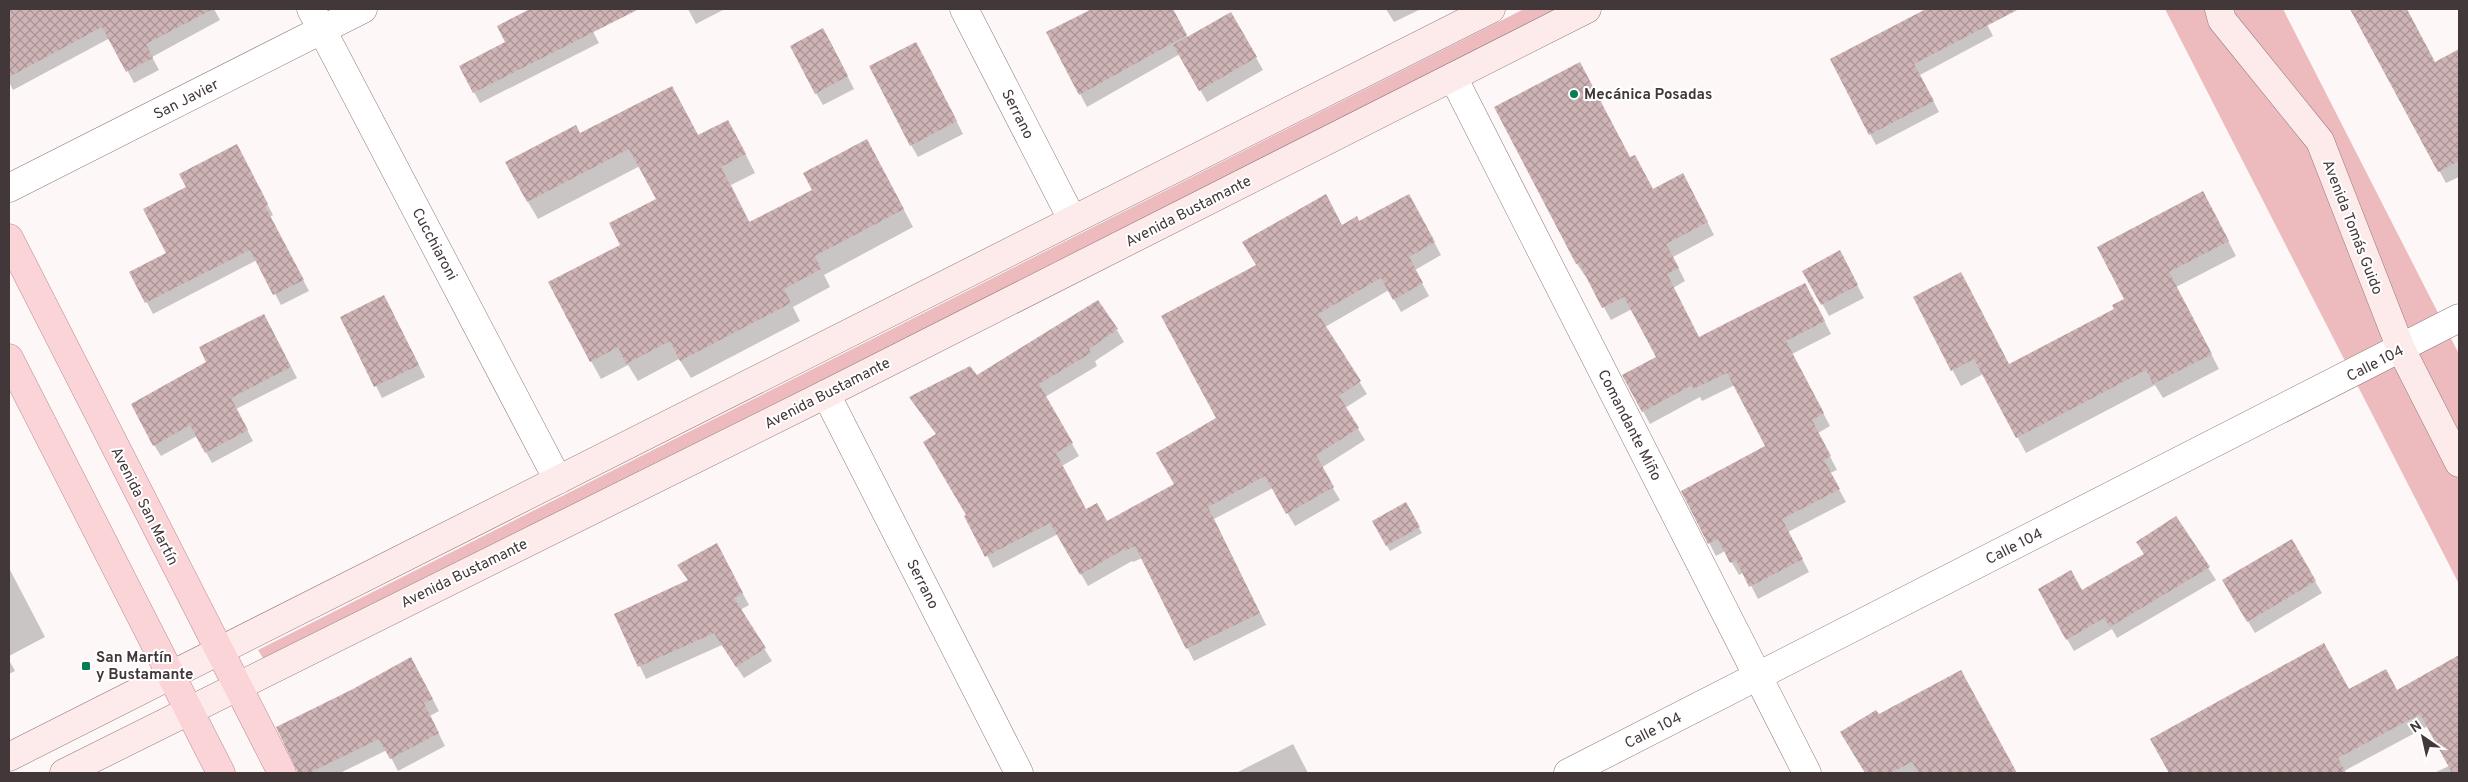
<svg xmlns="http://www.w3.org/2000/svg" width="2468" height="782" font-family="Overpass,sans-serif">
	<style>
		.grass { fill: #edbbbe }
		.shadow { fill: #0003 }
		.building { fill: url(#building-cross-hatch) }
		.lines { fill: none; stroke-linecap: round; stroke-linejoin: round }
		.minor-casing { stroke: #937a7b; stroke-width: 29 }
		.secondary-casing { stroke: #937a7b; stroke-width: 29 }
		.primary-casing { stroke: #b98b8e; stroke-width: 29 }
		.minor { stroke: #fff; stroke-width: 28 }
		.secondary { stroke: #fdeaeb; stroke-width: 28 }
		.primary { stroke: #fbd4d7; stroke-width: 28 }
		.poi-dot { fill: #057b58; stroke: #fff; stroke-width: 2 }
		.labels { text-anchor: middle; stroke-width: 4; stroke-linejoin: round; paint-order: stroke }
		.poi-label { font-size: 15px; font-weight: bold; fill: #433839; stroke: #fff; text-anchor: start }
		.street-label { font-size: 15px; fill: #433839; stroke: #fff }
	</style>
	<defs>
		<pattern id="building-cross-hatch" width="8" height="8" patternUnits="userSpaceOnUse" patternTransform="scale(1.25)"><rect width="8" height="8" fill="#cfb4b6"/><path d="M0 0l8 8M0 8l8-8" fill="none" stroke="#aa9395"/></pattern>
	</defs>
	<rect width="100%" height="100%" fill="#fdf7f7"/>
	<g class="grass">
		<polygon points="1524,9 1565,9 267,664 258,650"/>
		<polygon points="2165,9 2283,9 2459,354 2459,584"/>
	</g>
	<g class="shadow">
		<polygon points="9,9 214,9 220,20 152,57 159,70 134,83 110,38 13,90 9,82 9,31 16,27 9,15"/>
		<polygon points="527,9 581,9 599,43 480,103 474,92 528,11"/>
		<polygon points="688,9 723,9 723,10 696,24"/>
		<polygon points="1104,9 1172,9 1188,38 1231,13 1263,70 1207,102 1180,54 1087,107 1048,33"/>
		<polygon points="1386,9 1421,9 1394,22"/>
		<polygon points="1929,9 1979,9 1993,36 1920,75 1939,112 1876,145 1831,60"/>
		<polygon points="2350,9 2406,9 2435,64 2459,51 2459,177 2446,183"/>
		<polygon points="830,41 854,89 823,105 816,93"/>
		<polygon points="923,55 963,134 918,157 911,145"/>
		<polygon points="672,87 699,137 738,139 755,173 731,185 750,223 877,159 913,227 824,275 830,287 793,307 800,321 691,378 679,359 638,381 628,365 601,379 591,361 621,245 657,200 640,166 538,219 528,202 580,135"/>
		<polygon points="1496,108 1630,159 1653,190 1690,188 1714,235 1673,257 1685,281 1673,288 1699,338 1812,297 1831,334 1792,354 1830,426 1818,433 1837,470 1830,473 1846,502 1788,532 1809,572 1758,599 1744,572 1739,575 1725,551 1716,556 1683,492 1767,446 1735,385 1702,401 1700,397 1650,424 1643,411 1657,358 1632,309 1611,320 1586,275 1585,276 1577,264"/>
		<polygon points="243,157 273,215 270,217 309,291 281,305 257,260 153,314 131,272 168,253"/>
		<polygon points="1416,208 1441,255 1415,270 1429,296 1401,312 1389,290 1325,327 1367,394 1345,408 1365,440 1321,468 1340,500 1295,526 1273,488 1214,519 1266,625 1194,661 1142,558 1133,562 1132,561 1088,586 1058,534 993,568 968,516 937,435 918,409 976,377 1117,330 1124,342 1095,361 1097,366 1045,397 1079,456 1062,466 1086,511 1107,522 1176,485 1342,227"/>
		<polygon points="2211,208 2236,256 2176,287 2219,369 2163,398 2155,385 2026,453 1983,374 1961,386 1914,298 1961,274 2009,365 2116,309"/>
		<polygon points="1846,264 1864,298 1829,316 1804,271"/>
		<polygon points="384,297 425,377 382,398 341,317"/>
		<polygon points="270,326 297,378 236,409 253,441 212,463 197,436 161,456 154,445"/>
		<polygon points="1405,503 1422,533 1390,551 1373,521"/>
		<polygon points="2176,518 2216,580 2117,638 2112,629 2074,651 2067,639 2082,592 2145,555 2138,543"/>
		<polygon points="2291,541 2322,593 2255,633 2224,581"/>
		<polygon points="723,557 749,605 740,610 772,661 744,678 722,645 646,679 615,614 689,582 679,565"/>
		<polygon points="9,568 45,637 9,656"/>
		<polygon points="2458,657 2459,773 2434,773 2449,766 2428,726 2344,771 2345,773 2170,773 2152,739 2349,691 2397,691"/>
		<polygon points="9,660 15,671 9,674"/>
		<polygon points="417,670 439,711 430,716 445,746 398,771 387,750 340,773 298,773 297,766"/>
		<polygon points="1969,686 2016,773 1867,773 1842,732 1878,716"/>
		<polygon points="1293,744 1308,773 1236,773"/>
	</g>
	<g class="building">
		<polygon points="9,9 213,9 146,44 153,58 126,72 102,27 9,77"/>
		<polygon points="530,9 639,9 473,93 459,66 505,42 497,26"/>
		<polygon points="1092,9 1173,9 1187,35 1079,95 1046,32"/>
		<polygon points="1926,9 2019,9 1914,64 1934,101 1869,135 1830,59"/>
		<polygon points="2350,9 2407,9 2435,62 2459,49 2459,161 2438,172"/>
		<polygon points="1231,12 1257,57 1199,91 1173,45"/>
		<polygon points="823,28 848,76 815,94 790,46"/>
		<polygon points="916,42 957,121 910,146 869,66"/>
		<polygon points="1580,62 1630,157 1635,155 1653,189 1683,173 1708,222 1666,244 1679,268 1667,274 1699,337 1805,283 1825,321 1786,341 1824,413 1812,420 1831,456 1824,460 1840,489 1782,519 1803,559 1749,587 1736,560 1730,563 1718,539 1708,544 1681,491 1765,446 1727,373 1693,389 1692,385 1642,412 1622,375 1656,357 1624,297 1602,308 1579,263 1576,264 1494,107"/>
		<polygon points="672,86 698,135 728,120 746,154 721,167 749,222 812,190 803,173 867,139 904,209 815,256 821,269 784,289 791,303 680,361 670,341 626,364 618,347 590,362 548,282 620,245 609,223 656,199 629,149 527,202 505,162 576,125 580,133"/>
		<polygon points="237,144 268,204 265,206 304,280 273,295 250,250 145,303 129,272 166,253 143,209 186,187 179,174"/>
		<polygon points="2203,191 2229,241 2169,272 2212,354 2153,384 2146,370 2016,438 1974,359 1951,371 1913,297 1961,272 2009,364 2114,309 2112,305 2124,299 2097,247"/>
		<polygon points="1326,194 1342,225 1357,216 1359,221 1409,194 1435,242 1409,257 1423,283 1393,300 1381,278 1318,314 1361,381 1339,396 1359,428 1316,455 1334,487 1286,514 1265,476 1208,507 1260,613 1186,649 1135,546 1125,551 1124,549 1080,575 1050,523 985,557 964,516 966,515 923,442 936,434 909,397 970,366 977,375 1098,300 1118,329 1089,349 1091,353 1039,384 1073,443 1056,453 1086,509 1097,503 1107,521 1174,484 1156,453 1216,418 1161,316 1256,265 1242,242"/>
		<polygon points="1840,250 1858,285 1821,305 1802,271"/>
		<polygon points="384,295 419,365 374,387 340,317"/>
		<polygon points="264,314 291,367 231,398 248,430 205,453 190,425 153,446 131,404 206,362 199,347"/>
		<polygon points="1406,502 1420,527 1386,546 1372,521"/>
		<polygon points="2176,516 2210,567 2110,627 2104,618 2066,640 2038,589 2071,570 2082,590 2144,554 2136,542"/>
		<polygon points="2292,539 2316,581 2247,622 2222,580"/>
		<polygon points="717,543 743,593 734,598 766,648 736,667 714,633 638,667 614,614 688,580 677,565"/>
		<polygon points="2324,643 2349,689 2386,669 2397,690 2459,655 2459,773 2452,773 2420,714 2338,758 2346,773 2169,773 2150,739"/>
		<polygon points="411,657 433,699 424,703 439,733 390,759 379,739 309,773 298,773 276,727 353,689"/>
		<polygon points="1961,670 2017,773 1919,773 1912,762 1890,773 1865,773 1840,732 1876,710 1879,714"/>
	</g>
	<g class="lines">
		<g class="minor-casing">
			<g id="minor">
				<polyline points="311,9 558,480"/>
				<polyline points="964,9 1072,219"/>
				<polyline points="1453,77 1807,773"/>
				<polyline points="9,188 363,9"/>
				<polyline points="826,394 1019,773"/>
				<polyline points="1568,773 2459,318"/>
			</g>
		</g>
		<g class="secondary-casing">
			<g id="secondary">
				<polyline points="2219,9 2222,20 2320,141 2401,349 2459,463"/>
				<polyline points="9,757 1491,9"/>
				<polyline points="64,773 826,394 1587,9"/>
			</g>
		</g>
		<g class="primary-casing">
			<g id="primary">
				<polyline points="9,238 282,773"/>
				<polyline points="9,358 221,773"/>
			</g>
		</g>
		<use href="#minor" class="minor"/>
		<use href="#secondary" class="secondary"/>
		<use href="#primary" class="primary"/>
	</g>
	<g class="poi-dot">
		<circle cx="1574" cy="94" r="5"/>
		<rect x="81" y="661" width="10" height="10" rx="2.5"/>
	</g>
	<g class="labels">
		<g class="poi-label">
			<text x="1584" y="99">Mecánica Posadas</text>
			<text x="96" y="662">San Martín<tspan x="96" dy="17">y Bustamante</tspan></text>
		</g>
		<g class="street-label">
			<text transform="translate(186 99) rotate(-27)" y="5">San Javier</text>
			<text transform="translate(1018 114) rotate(63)" y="5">Serrano</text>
			<text transform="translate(1188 211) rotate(-27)" y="5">Avenida Bustamante</text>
			<text transform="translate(2353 227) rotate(69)" y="5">Avenida Tomás Guido</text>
			<text transform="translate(435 244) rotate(62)" y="5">Cucchiaroni</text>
			<text transform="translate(2375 363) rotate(-27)" y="5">Calle 104</text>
			<text transform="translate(827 393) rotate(-27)" y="5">Avenida Bustamante</text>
			<text transform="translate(1630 425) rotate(63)" y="5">Comandante Miño</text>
			<text transform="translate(145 506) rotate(63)" y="5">Avenida San Martín</text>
			<text transform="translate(2014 546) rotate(-27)" y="5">Calle 104</text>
			<text transform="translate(464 573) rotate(-26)" y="5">Avenida Bustamante</text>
			<text transform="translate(923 584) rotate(63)" y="5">Serrano</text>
			<text transform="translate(1653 730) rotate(-27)" y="5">Calle 104</text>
		</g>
	</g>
	<rect width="2468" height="782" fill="none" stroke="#433839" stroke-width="20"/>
	<g transform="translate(2423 737) rotate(326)" stroke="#ffffff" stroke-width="4" paint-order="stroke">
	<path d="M0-4L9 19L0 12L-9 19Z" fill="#433839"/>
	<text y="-8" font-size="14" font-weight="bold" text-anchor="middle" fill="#433839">N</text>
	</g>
</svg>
